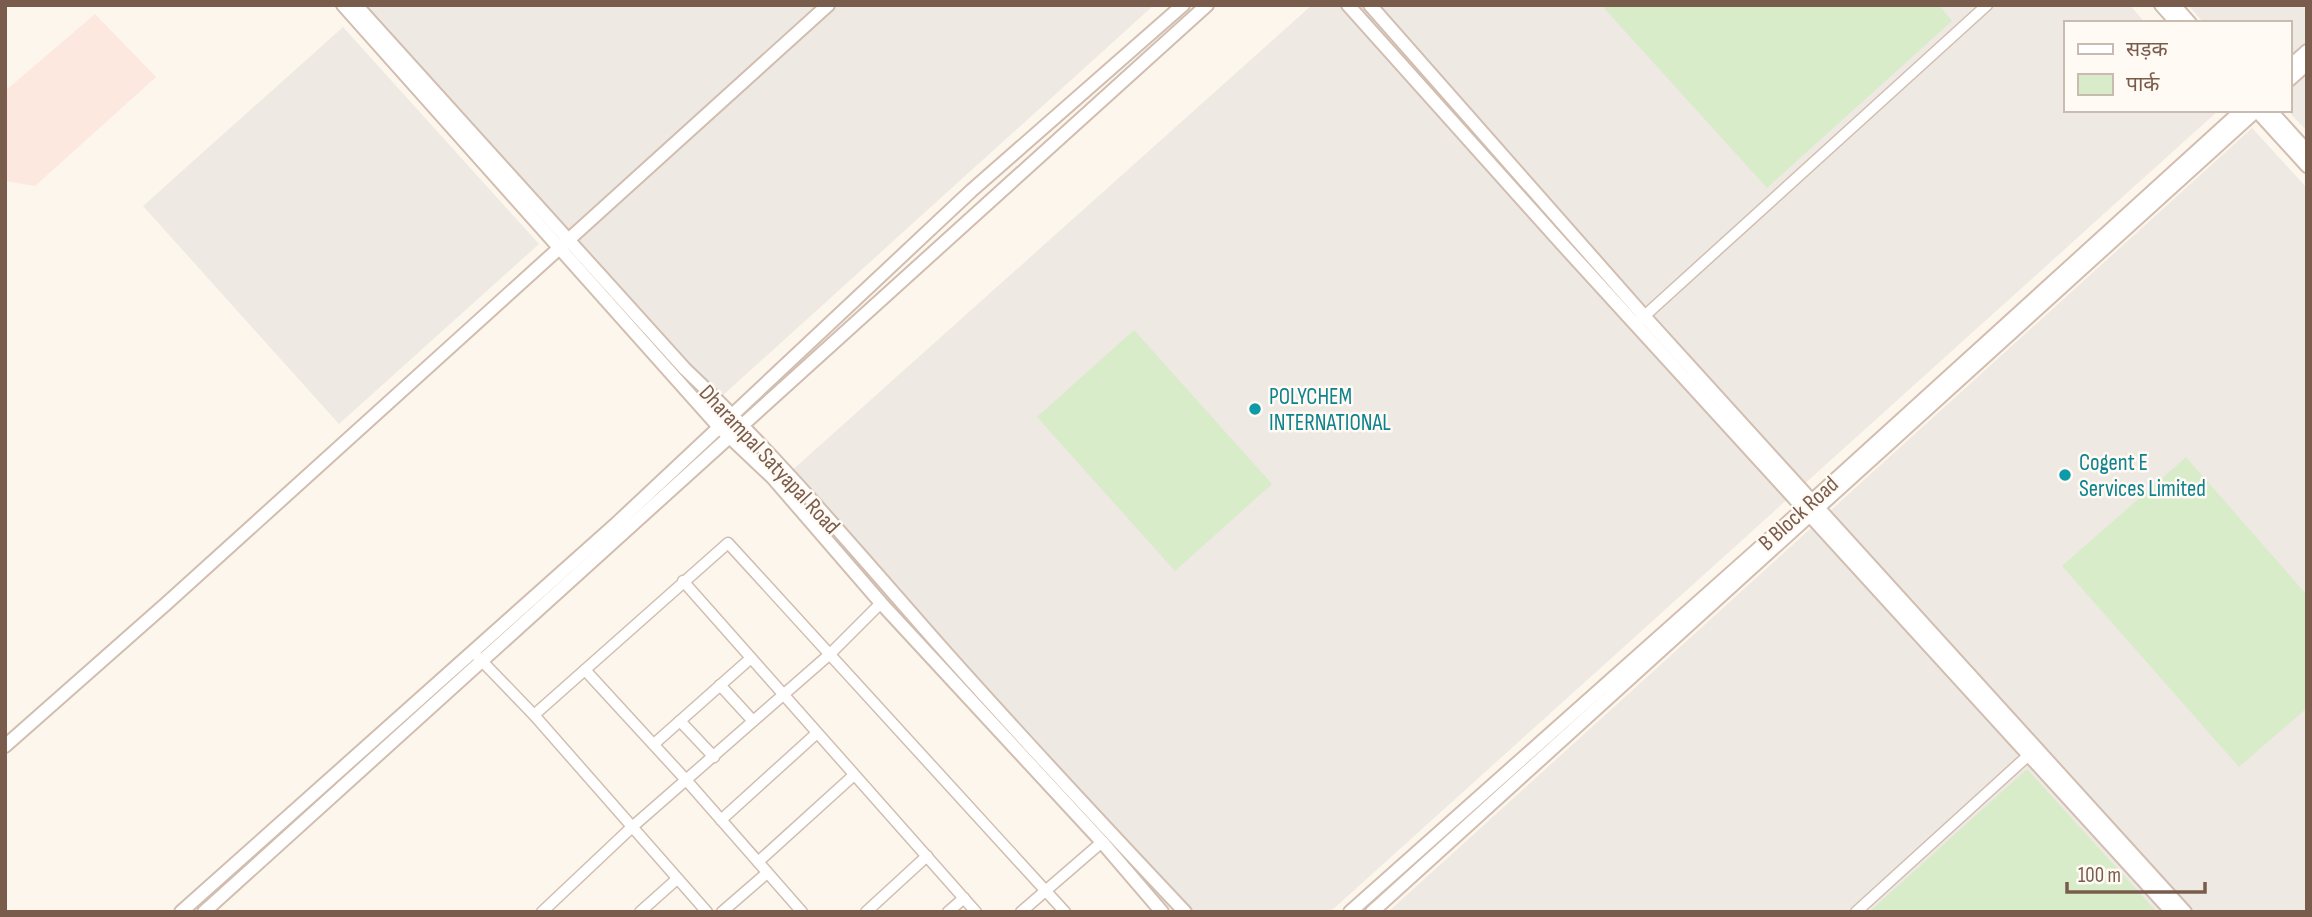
<svg xmlns="http://www.w3.org/2000/svg" width="2312" height="917" font-family="'Sofia Sans Condensed','Noto Sans Devanagari',sans-serif">
	<style>
		.commercial { fill: #fde8e0 }
		.industrial { fill: #efe9e4 }
		.green { fill: #d8ecc9 }
		.lines { fill: none; stroke-linecap: round; stroke-linejoin: round }
		.minor-casing { stroke: #d1beb0; stroke-width: 13 }
		.tertiary-casing { stroke: #d1beb0; stroke-width: 16 }
		.minor { stroke: #fff; stroke-width: 10 }
		.tertiary { stroke: #fff; stroke-width: 12 }
		.culture-dot { fill: #0f9aa8; stroke: #fffaf3; stroke-width: 2.5 }
		.labels { text-anchor: middle; stroke-width: 5; stroke-linejoin: round; paint-order: stroke }
		.culture-label { font-size: 23px; fill: #0d838f; stroke: #fffaf3; text-anchor: start }
		.street-label { font-size: 23px; fill: #7a5c4d; stroke: #fffaf3 }
	</style>
	<rect width="100%" height="100%" fill="#fdf6ec"/>
	<polygon class="commercial" points="95,14 156,77 35,186 5,181 5,91"/>
	<g class="industrial">
		<polygon points="365,5 1154,5 721,397"/>
		<polygon points="1312,5 2130,5 2145,23 2065,23 2065,110 2219,110 1330,912 1181,912 779,482"/>
		<polygon points="2188,5 2307,5 2307,131 2287,110 2289,110 2289,23 2204,23"/>
		<polygon points="343,27 539,244 339,424 143,206"/>
		<polygon points="2252,128 2307,188 2307,912 1388,912"/>
	</g>
	<g class="green">
		<polygon points="1939,5 1952,21 1767,188 1602,6"/>
		<polygon points="1134,330 1272,484 1175,571 1037,417"/>
		<polygon points="2186,457 2307,595 2307,708 2239,767 2062,566"/>
		<polygon points="2027,769 2157,912 1869,912"/>
	</g>
	<g class="lines">
		<g class="minor-casing">
			<g id="minor">
				<polyline points="1640,320 1987,5"/>
				<polyline points="683,581 976,912"/>
				<polyline points="478,657 534,715 707,912"/>
				<polyline points="585,670 687,781 802,912"/>
				<polyline points="720,685 753,721"/>
				<polyline points="534,715 728,543 1065,912"/>
				<polyline points="680,721 714,757"/>
				<polyline points="654,744 751,658"/>
				<polyline points="721,820 817,733"/>
				<polyline points="758,862 854,775"/>
				<polyline points="542,912 631,828 830,654 881,603"/>
				<polyline points="640,912 677,879"/>
				<polyline points="722,912 767,873"/>
				<polyline points="866,912 927,856"/>
				<polyline points="948,912 964,898"/>
				<polyline points="1021,912 1102,842"/>
				<polyline points="1856,912 2032,752"/>
			</g>
		</g>
		<g class="tertiary-casing">
			<g id="tertiary">
				<polyline points="343,5 719,427 773,478 881,603 1102,842 1162,912"/>
				<path d="M356 5 685 369C776 455 857 552 940 646 1020 736 1102 824 1185 912"/>
				<polyline points="1348,5 1563,245 2172,912"/>
				<polyline points="1370,5 1644,316 2185,912"/>
				<polyline points="2161,5 2177,23"/>
				<polyline points="2174,5 2190,23"/>
				<polyline points="2289,67 2307,51"/>
				<polyline points="2289,80 2307,64"/>
				<polyline points="2256,110 2307,166"/>
				<polyline points="2270,110 2307,151"/>
				<polyline points="5,746 167,603 828,5"/>
				<polyline points="181,912 616,524 971,191 1183,5"/>
				<polyline points="204,912 1207,5"/>
				<polyline points="1350,912 1804,508 2242,110"/>
				<polyline points="1372,912 2257,110"/>
			</g>
		</g>
		<use href="#minor" class="minor"/>
		<use href="#tertiary" class="tertiary"/>
	</g>
	<g class="culture-dot">
		<circle cx="1255" cy="409" r="7"/>
		<circle cx="2065" cy="475" r="7"/>
	</g>
	<g class="labels">
		<g class="culture-label">
			<text x="1269" y="404">POLYCHEM<tspan x="1269" dy="26">INTERNATIONAL</tspan></text>
			<text x="2079" y="470">Cogent E<tspan x="2079" dy="26">Services Limited</tspan></text>
		</g>
		<g class="street-label">
			<text transform="translate(770 459) rotate(47)" y="8">Dharampal Satyapal Road</text>
			<text transform="translate(1798 513) rotate(-42)" y="8">B Block Road</text>
		</g>
	</g>
	<rect width="2312" height="917" fill="none" stroke="#7a5c4d" stroke-width="14"/>
	<rect x="2064" y="21" width="228" height="91" fill="#fffaf3" stroke="#cabbb1" stroke-width="2"/>
	<rect x="2078" y="44" width="35" height="10" fill="#ffffff" stroke="#cabbb1" stroke-width="2"/>
	<text x="2126" y="56" font-size="21" fill="#7a5c4d">सड़क</text>
	<rect x="2078" y="74" width="35" height="21" fill="#d8ecc9" stroke="#cabbb1" stroke-width="2"/>
	<text x="2126" y="91" font-size="21" fill="#7a5c4d">पार्क</text>
	<path d="M2067 882v10h138v-10" fill="none" stroke="#7a5c4d" stroke-width="3.5"/>
	<text x="2078" y="882" font-size="21" fill="#7a5c4d" stroke="#fffaf3" stroke-width="5" paint-order="stroke">100 m</text>
</svg>
